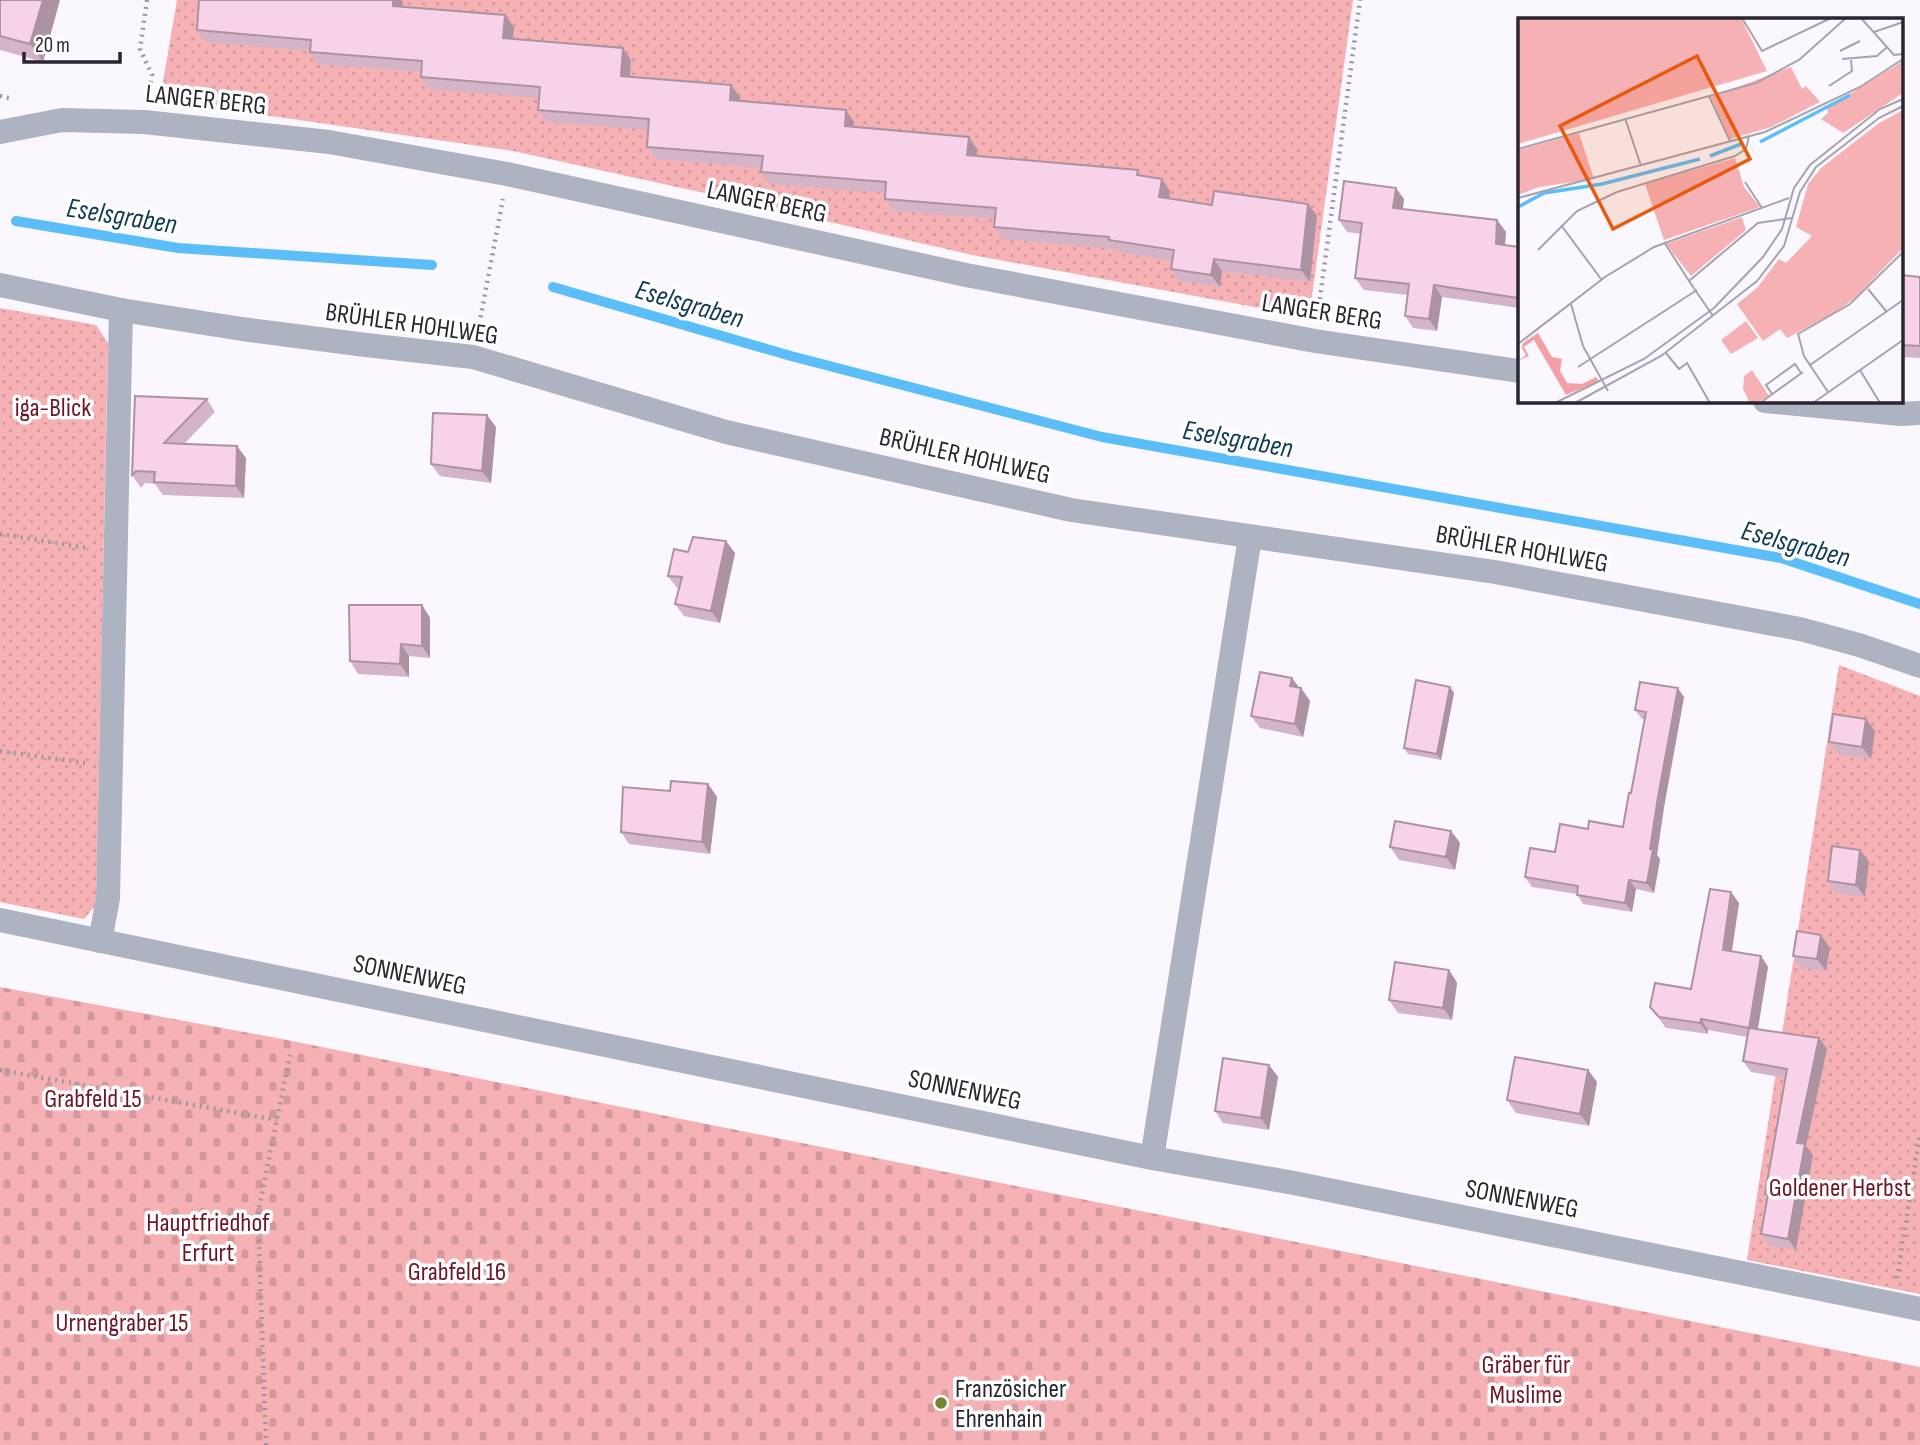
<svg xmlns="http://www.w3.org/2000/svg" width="1920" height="1445" font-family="'Sofia Sans Condensed',sans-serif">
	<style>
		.green { fill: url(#green-dots) }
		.cemetery { fill: url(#cemetery-stones) }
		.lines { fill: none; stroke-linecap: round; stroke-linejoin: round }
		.stream { stroke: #5cbef9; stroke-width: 10 }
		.path { stroke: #9c98a1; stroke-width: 4.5; stroke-dasharray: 2 5; stroke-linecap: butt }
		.minor { stroke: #aeb3c2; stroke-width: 24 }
		.wall { fill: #d4b5c8 }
		.shaded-wall { fill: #ad93a2 }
		.building { fill: #f7d2e8; stroke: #ad93a2; stroke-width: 2 }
		.poi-dot { fill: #748432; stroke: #fff; stroke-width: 2.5 }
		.labels { text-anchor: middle; stroke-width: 7; stroke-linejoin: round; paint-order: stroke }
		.street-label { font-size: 26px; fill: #2b2531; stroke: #fff }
		.park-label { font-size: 26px; fill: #701527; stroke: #fff }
		.poi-label { font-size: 26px; fill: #2b2531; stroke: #fff; text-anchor: start }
		.water-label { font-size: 28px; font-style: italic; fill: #113b53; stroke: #fff }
		.inset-river { fill: none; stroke: #5cbef9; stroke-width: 3.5 }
		.inset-road { fill: none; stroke: #a7a3ac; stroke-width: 2 }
		.view { fill: #e8590c; fill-opacity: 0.15; stroke: #e8590c; stroke-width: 3.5 }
		.inset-edge { fill: none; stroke: #2b2531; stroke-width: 3.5 }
	</style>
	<defs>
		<pattern id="green-dots" width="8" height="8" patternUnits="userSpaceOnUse" patternTransform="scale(1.75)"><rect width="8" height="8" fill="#f6b1b5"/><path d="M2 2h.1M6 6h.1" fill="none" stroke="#d3989c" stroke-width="1.8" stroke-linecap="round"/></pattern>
		<pattern id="cemetery-stones" width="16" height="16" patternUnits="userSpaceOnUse" patternTransform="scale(1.75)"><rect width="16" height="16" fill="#f6b1b5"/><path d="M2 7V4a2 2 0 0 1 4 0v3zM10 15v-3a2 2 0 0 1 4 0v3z" fill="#d3989c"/></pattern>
	</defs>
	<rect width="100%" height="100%" fill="#faf7fe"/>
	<g class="green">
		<polygon points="177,0 1353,0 1309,317 972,255 718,196 513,151 160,100"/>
		<polygon points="0,308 96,325 108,343 96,905 84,919 0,902"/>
		<polygon points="1839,665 1920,696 1920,1294 1747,1260"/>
	</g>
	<polygon class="cemetery" points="0,987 277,1038 1920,1367 1920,1445 0,1445"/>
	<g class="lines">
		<g class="stream">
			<polyline points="16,221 178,248 432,265"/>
			<polyline points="553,287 791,356 1102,437 1781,558 1920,604"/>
		</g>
		<g class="path">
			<polyline points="147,0 140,49 152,75 148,97"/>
			<polyline points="0,96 13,99"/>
			<polyline points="1318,313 1360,0"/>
			<polyline points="478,331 503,199"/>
			<polyline points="0,534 88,548"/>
			<polyline points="0,751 85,763"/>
			<polyline points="0,1070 277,1120"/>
			<polyline points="1897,1278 1920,1134"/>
			<polyline points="266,1445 258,1213 290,1055"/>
		</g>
		<g class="minor">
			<polyline points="0,132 62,120 144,122 329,142 507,174 966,275 1315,341 1519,371"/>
			<polyline points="0,285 121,310 242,329 366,345 473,357 726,432 1071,510 1495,572 1800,629 1859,645 1920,666"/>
			<polyline points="1765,401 1901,414 1920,413"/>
			<polyline points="0,920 1152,1158 1294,1183 1920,1309"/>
			<polyline points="100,941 108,898 121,310"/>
			<polyline points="1152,1158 1250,537"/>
		</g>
	</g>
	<g class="wall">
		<polygon points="0,0 43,62 0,50"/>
		<polygon points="403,2 402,7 505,15 514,27 513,39 631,60 630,77 740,97 740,101 854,122 854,127 969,137 977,149 977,156 1138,170 1143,176 1162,179 1170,191 1169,199 1212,205 1308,204 1317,216 1310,282 1222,271 1220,287 1179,281 1171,269 1172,261 1118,252 1116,249 1002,239 994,227 995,219 893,211 885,199 885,193 770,184 761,172 762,168 656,159 647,147 649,130 547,122 538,110 539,98 429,89 421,77 421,72 318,64 310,51 205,42 197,30"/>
		<polygon points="1404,199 1403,209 1497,220 1506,232 1505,245 1519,247 1519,308 1442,297 1437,331 1413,328 1405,316 1408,295 1364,290 1355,278 1361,234 1347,232 1339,220"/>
		<polygon points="1901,275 1920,277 1920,358 1901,357"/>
		<polygon points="207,399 215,412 184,444 246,458 244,498 163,495 155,484 145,483 141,488 132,475"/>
		<polygon points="496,427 491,483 440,476 431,464"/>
		<polygon points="688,552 735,553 720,623 684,616 675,604 679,588 677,588 668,576"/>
		<polygon points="422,605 430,618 430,658 409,656 409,677 358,674 350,661"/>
		<polygon points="1450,687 1454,693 1441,760 1408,754 1404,748"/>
		<polygon points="1301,688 1310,701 1303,737 1260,728 1251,716"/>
		<polygon points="1684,697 1664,807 1657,855 1660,859 1654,893 1636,889 1632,912 1583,904 1577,894 1532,887 1525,877 1555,852 1588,829 1623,827 1631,793 1645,720 1642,719 1635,710"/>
		<polygon points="1875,731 1871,759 1838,754 1829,742"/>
		<polygon points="708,784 717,797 710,854 629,844 621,832"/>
		<polygon points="1451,831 1460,843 1455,870 1399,860 1390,847"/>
		<polygon points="1860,850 1869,862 1865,897 1836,893 1828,881"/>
		<polygon points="1739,903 1732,952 1761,956 1768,967 1758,1029 1819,1038 1827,1049 1806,1146 1813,1155 1796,1250 1769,1245 1761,1234 1768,1198 1765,1194 1785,1078 1751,1072 1743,1061 1747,1037 1708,1030 1708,1034 1666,1028 1650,1007 1691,989"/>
		<polygon points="1830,948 1826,971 1801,968 1793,956"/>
		<polygon points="1449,970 1457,983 1452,1020 1398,1013 1389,1000"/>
		<polygon points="1269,1065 1278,1077 1269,1130 1223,1123 1215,1111"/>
		<polygon points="1588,1070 1597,1082 1589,1126 1516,1113 1507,1100"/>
	</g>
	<g class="shaded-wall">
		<polygon points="43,0 60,0 43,62 30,44"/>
		<polygon points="393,0 401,0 403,2 401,18 393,6"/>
		<polygon points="505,15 514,27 512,50 503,38"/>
		<polygon points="623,48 631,60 629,88 621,76"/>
		<polygon points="731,85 740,97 739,112 730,100"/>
		<polygon points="846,110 854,122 853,138 845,126"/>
		<polygon points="969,137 977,149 976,167 967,155"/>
		<polygon points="1162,179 1170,191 1168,209 1159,197"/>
		<polygon points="1396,188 1404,199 1401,220 1393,208"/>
		<polygon points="1308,204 1317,216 1310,282 1301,270"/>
		<polygon points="1497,220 1506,232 1504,256 1496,244"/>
		<polygon points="1214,259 1222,271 1220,287 1211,275"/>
		<polygon points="1434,285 1442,297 1437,331 1429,319"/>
		<polygon points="487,415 496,427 491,483 482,471"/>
		<polygon points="237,446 246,458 244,498 236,486"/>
		<polygon points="726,541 735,553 720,623 711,611"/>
		<polygon points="422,605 430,618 430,658 422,646"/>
		<polygon points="401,644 409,656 409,677 400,664"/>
		<polygon points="1292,678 1301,690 1290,686"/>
		<polygon points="1450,687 1454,693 1441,760 1437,754"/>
		<polygon points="1301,688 1310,701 1303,737 1295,724"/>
		<polygon points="1678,688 1684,697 1664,807 1657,855 1660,859 1654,893 1647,883 1650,849 1658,797"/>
		<polygon points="1866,719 1875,731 1871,759 1862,747"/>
		<polygon points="708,784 717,797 710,854 702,842"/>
		<polygon points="1451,831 1460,843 1455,870 1446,857"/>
		<polygon points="1860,850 1869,862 1865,897 1856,885"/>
		<polygon points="1629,880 1636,889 1632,912 1625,903"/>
		<polygon points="1731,892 1739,903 1730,961 1723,950"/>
		<polygon points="1821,935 1830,948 1826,971 1817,959"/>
		<polygon points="1761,956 1768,967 1756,1039 1749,1028"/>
		<polygon points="1449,970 1457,983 1452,1020 1443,1008"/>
		<polygon points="1701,1019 1708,1030 1708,1034 1700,1023"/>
		<polygon points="1819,1038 1827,1049 1806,1146 1813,1155 1796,1250 1788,1239 1797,1143"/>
		<polygon points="1269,1065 1278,1077 1269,1130 1261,1118"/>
		<polygon points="1588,1070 1597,1082 1589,1126 1580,1114"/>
	</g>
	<g class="building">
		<polygon points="0,0 43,0 30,44 0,36"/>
		<polygon points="199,0 393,0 393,6 505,15 503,38 623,48 621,76 731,85 730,100 846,110 845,126 969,137 967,155 1138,170 1137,175 1162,179 1159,197 1212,205 1214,191 1308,204 1301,270 1214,259 1211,275 1171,269 1174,250 1109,240 1109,237 994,227 996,208 885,199 886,182 761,172 763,156 647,147 649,119 538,110 540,87 421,77 422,61 310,52 311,40 197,30"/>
		<polygon points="1344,181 1396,188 1393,208 1497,220 1496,244 1519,247 1519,288 1518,298 1434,285 1429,319 1405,316 1409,284 1355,278 1362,223 1339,220"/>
		<polygon points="1901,275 1920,277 1920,346 1901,345"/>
		<polygon points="135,396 207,399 164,443 237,446 236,486 154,482 155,472 136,471 132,475"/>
		<polygon points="433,413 487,415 482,471 431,464"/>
		<polygon points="693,537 726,541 711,611 675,604 682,577 668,576 674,549 688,552"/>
		<polygon points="349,605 422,605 422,646 401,644 400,664 350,661"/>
		<polygon points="1260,672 1292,678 1290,686 1301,688 1295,724 1251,716"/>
		<polygon points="1416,680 1450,687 1437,754 1404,748"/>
		<polygon points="1640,682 1678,688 1658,797 1650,849 1653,849 1647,883 1629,880 1625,903 1577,895 1578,886 1525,877 1530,848 1555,852 1560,824 1588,829 1589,821 1623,827 1629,793 1631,793 1646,712 1635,710"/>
		<polygon points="1833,714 1866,719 1862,747 1829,742"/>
		<polygon points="671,781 708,784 702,842 621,832 623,787 670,791"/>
		<polygon points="1395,821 1451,831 1446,857 1390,847"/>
		<polygon points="1832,846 1860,850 1856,885 1828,881"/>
		<polygon points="1710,889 1731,892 1723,950 1761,956 1749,1028 1701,1019 1700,1023 1659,1017 1650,1007 1655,983 1691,989"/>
		<polygon points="1797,931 1821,935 1817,959 1793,956"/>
		<polygon points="1395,962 1449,970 1443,1008 1389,1000"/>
		<polygon points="1749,1028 1819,1038 1797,1143 1805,1144 1788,1239 1761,1234 1768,1194 1765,1194 1787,1069 1743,1061"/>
		<polygon points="1515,1057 1588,1070 1580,1114 1507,1100"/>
		<polygon points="1223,1058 1269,1065 1261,1118 1215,1111"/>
	</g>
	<circle class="poi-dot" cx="941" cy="1403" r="7"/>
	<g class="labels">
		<g class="street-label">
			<text transform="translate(206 99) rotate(6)" y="9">LANGER BERG</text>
			<text transform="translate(767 201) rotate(12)" y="9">LANGER BERG</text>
			<text transform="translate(1322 311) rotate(9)" y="9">LANGER BERG</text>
			<text transform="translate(412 323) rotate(8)" y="9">BRÜHLER HOHLWEG</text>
			<text transform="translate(965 455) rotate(13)" y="9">BRÜHLER HOHLWEG</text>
			<text transform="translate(1522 548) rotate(10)" y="9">BRÜHLER HOHLWEG</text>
			<text transform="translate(410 974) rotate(12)" y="9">SONNENWEG</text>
			<text transform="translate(965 1089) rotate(12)" y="9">SONNENWEG</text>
			<text transform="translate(1522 1198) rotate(11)" y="9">SONNENWEG</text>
		</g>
		<g class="park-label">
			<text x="53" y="416">iga-Blick</text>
			<text x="93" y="1107">Grabfeld 15</text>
			<text x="1840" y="1196">Goldener Herbst</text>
			<text x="208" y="1231">Hauptfriedhof<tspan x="208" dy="30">Erfurt</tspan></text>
			<text x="457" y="1280">Grabfeld 16</text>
			<text x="122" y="1331">Urnengraber 15</text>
			<text x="1526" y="1373">Gräber für<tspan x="1526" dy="30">Muslime</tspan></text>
		</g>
		<g class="poi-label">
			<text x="955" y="1397">Französicher<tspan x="955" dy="30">Ehrenhain</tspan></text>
		</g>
		<g class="water-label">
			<text transform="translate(122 215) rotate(9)" y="10">Eselsgraben</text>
			<text transform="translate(690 303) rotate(16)" y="10">Eselsgraben</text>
			<text transform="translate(1238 438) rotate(10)" y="10">Eselsgraben</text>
			<text transform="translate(1796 543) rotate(15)" y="10">Eselsgraben</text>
		</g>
	</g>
	<g transform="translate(1518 18)">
		<rect width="385" height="385" fill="#faf7fe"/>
		<path d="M385 43V75L325 115 303 101 310 95 309 90ZM273 49 284 71 288 68 302 84 253 109 212 121 193 79ZM385 92V230L337 280 316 295 269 320 262 311 245 323 219 286 239 270 261 241 268 245 294 218 278 209 290 166 303 150 361 105ZM61 115 76 161 21 169 0 177V132ZM217 140 226 169 242 189 146 222 127 166ZM224 199 228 212 173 258 148 226ZM228 303 240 320 213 336 203 322ZM234 352 251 378 238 385H232L225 371 226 358Z" fill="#f6b1b5"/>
		<path d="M20 315 34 339 44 341 42 353 49 365 64 366 78 359 81 363 48 377 16 322 6 329 11 338 0 343 8 337 4 330 5 325Z" fill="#f39fa5"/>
		<path d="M0 0H223L249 53 0 126Z" fill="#f6b1b5"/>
		<path class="inset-river" d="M242 124 332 77M192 138 223 126M0 189 26 175 84 166 182 141"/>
		<path class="inset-road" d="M224 0 244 33 313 0M343 0 376 37 385 36M356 14 385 4M322 33 342 23M324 41 359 38 369 29M311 68 334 53 333 42M191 78 212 123M107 100 123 148M0 131 238 65 281 42 328 0M227 164 244 190M0 180 247 114 342 69 385 41M43 207 83 261M146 224 171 263M20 232 59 193 99 174 217 138 228 131 231 118M350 271 368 293M53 286 65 328 90 373M195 298 171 263 240 205 274 200M0 326 87 259 136 229 271 180M148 335 161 351 169 345 192 385M292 347 385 282M60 349 179 272M342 352 362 385M310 374 286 338 280 316 332 286 385 234M254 376 248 367 277 346 283 355M37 385 126 341 196 290 245 239 264 211 276 170 292 147 362 91 385 81M57 385 143 338 239 263 266 228 282 174 298 149 361 100 385 88M242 385 285 354M295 385 385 322"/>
		<path class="view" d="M179 38 232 141 95 211 42 108Z"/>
		<rect width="385" height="385" class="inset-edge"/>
	</g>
	<path d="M24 52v10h96v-10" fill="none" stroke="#2b2531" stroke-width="3.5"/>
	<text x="35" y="52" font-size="21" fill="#2b2531" stroke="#ffffff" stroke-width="5" paint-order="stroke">20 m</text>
</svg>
